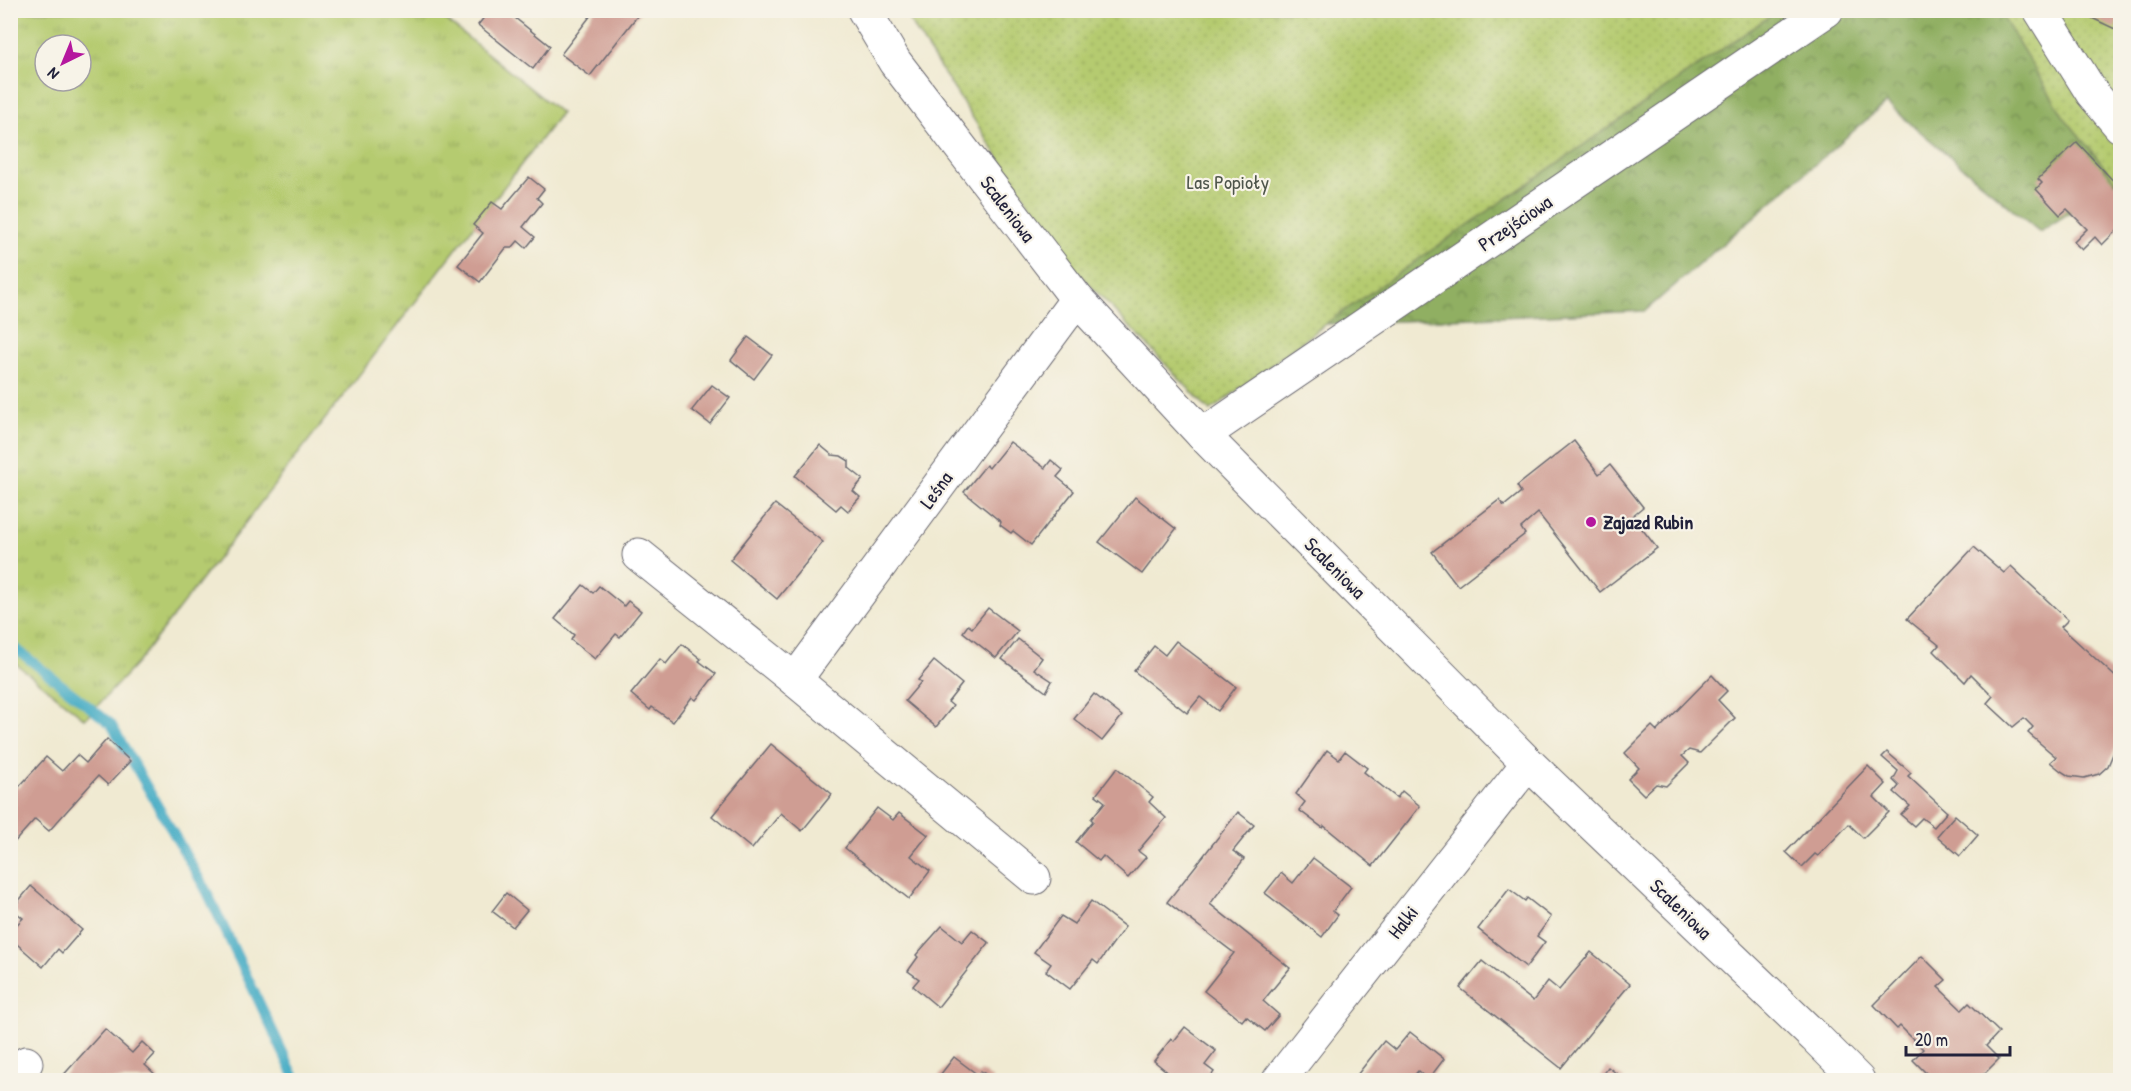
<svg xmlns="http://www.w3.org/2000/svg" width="2131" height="1091" font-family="'Patrick Hand',sans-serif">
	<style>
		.grass { fill: url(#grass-tufts); stroke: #6c7656; stroke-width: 1.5; fill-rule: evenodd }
		.forest { fill: url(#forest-crowns); stroke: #59684e; stroke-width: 1.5 }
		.park { fill: url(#park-dots); stroke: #6c7656; stroke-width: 1.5 }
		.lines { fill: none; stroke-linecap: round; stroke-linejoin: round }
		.stream { stroke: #45acc5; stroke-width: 10 }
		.building { fill: #cf9d93 }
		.street-casing { stroke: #6a6870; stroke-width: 35 }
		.street { stroke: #fff; stroke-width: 33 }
		.poi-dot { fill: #b5179e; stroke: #f7f3e8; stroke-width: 2 }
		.labels { text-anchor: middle; stroke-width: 4.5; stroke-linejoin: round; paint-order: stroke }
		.park-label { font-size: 20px; fill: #4e554b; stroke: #f7f3e8 }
		.street-label { font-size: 20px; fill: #22223b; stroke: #f7f3e8 }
		.poi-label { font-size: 20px; font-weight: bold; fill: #22223b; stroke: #f7f3e8; text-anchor: start }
	</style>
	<defs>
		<pattern id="grass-tufts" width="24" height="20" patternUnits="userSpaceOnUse" patternTransform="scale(1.5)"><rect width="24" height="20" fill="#b5cb70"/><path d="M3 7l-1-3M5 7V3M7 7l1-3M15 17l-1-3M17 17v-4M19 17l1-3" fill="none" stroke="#9bae62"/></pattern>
		<pattern id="forest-crowns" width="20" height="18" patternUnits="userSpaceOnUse" patternTransform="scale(1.5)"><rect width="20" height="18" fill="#90af62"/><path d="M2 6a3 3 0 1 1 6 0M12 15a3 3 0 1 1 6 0" fill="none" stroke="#758e52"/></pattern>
		<pattern id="park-dots" width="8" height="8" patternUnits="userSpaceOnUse" patternTransform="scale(1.5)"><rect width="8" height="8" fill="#b5cb70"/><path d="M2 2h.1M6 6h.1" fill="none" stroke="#9bae62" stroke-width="1.8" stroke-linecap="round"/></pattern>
	</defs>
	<rect width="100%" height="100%" fill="#f7f3e8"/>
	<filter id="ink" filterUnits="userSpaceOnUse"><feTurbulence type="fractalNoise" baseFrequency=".0167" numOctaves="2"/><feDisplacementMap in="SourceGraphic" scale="12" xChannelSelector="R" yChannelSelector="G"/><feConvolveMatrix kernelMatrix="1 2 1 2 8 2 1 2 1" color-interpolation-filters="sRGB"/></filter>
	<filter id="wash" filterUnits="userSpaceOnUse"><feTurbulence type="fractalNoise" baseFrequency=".008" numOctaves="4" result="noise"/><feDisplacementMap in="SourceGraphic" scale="24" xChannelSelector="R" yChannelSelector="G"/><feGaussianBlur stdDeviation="1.35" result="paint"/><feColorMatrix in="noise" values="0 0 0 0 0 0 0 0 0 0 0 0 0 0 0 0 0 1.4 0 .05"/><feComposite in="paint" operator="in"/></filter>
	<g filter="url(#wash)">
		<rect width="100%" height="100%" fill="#f0ead2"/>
		<path class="grass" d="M10 11H435L561 113 138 662 85 719 11 660ZM45 45H81V81H45Z"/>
		<polygon class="forest" points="903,11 2120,11 2120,179 2040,232 1886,103 1645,311 1326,324 1210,411"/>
		<g class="park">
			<polygon points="903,11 1777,11 1325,324 1210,411 1065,259"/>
			<polygon points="1999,11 2120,11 2120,186 2064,117"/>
		</g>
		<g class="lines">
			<polyline class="stream" points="10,644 111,724 207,892 296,1080"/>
		</g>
		<g id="blocks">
			<g class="building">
				<polygon points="457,10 474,10 467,19"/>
				<polygon points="490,10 505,10 550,46 533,69 478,25"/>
				<polygon points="595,10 642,10 590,76 561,54"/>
				<polygon points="2075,10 2120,10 2120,16 2115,29"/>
				<polygon points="2077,142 2120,188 2120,227 2102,245 2095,237 2082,250 2074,242 2087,229 2067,209 2060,215 2036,189 2042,183 2038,179"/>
				<polygon points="529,177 544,189 537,198 542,203 523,227 535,237 526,248 518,241 512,248 506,248 480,282 458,265 483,233 473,225 492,202 502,209"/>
				<polygon points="748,337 772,355 754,379 731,360"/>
				<polygon points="712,385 730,398 710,424 692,410"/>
				<polygon points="1574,441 1599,474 1610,465 1643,507 1632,516 1657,548 1600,592 1538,513 1521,528 1525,534 1458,586 1432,552 1499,500 1504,506 1521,492 1517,486"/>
				<polygon points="1010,442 1045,468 1051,460 1063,470 1057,477 1074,491 1031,545 1013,531 1011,533 1000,525 1001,522 964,492 986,465 989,468"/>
				<polygon points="820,445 832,455 841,456 849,461 849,468 863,479 853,491 860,497 848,511 841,505 836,510 795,476"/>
				<polygon points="1135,497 1176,529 1142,574 1099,542"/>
				<polygon points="775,504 823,542 777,599 730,560"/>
				<polygon points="1974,547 2004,573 2011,566 2068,620 2061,627 2120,681 2120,737 2108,766 2099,774 2084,778 2069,776 2061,771 2050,762 2056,757 2028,733 2033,727 2024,718 2013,727 1987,703 1993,696 1971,674 1965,682 1934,651 1939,645 1907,619"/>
				<polygon points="583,585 593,593 599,586 624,606 628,601 641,611 620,637 616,634 595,659 571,640 574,635 555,619"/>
				<polygon points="988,608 1018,631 996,658 963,632 968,625 972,628"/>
				<polygon points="1018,639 1042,658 1034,669 1052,681 1046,692 1002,659"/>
				<polygon points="1176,641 1236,687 1218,711 1200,697 1187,713 1134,671 1154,646 1165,655"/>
				<polygon points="682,644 701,659 699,661 716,674 696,700 692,697 673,722 652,707 650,710 631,694 660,659 666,664"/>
				<polygon points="934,661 962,684 948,702 953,706 936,727 905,701 921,682 918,680"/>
				<polygon points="1712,675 1727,691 1718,700 1735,718 1700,753 1689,750 1682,756 1689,763 1666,786 1656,784 1644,795 1628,779 1639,768 1625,753 1652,726 1657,731"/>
				<polygon points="1094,694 1122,716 1102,741 1074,719"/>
				<polygon points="107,739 130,761 108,785 98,776 49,831 35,819 10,847 10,782 18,788 46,757 62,771 77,755 86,763"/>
				<polygon points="771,744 832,794 802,831 781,813 752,849 712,816"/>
				<polygon points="1327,750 1339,759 1345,751 1367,768 1364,772 1397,798 1402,791 1420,806 1373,866 1324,826 1323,828 1299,810 1305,802 1296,794"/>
				<polygon points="1887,752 1911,773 1908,776 1947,812 1934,827 1922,818 1914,826 1901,815 1910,806 1894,792 1899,786 1893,780 1898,771 1882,757"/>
				<polygon points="1868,766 1886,784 1874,797 1889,812 1863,838 1849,824 1818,856 1815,854 1802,867 1786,852"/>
				<polygon points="1117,768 1153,797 1149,802 1166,818 1138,851 1146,857 1128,878 1103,856 1099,861 1076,842 1093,821 1091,819 1105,802 1096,795"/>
				<polygon points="877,808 893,820 899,813 928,835 911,856 930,871 909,899 845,848"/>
				<polygon points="1238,812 1254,825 1233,851 1244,859 1210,904 1290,968 1263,1001 1279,1015 1265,1031 1246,1016 1242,1021 1204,991 1234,953 1167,902"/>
				<polygon points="1955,815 1978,835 1960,856 1937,836"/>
				<polygon points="1313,858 1351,887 1333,911 1338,915 1322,937 1265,893 1281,873 1293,883"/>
				<polygon points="31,886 82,930 62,953 58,949 43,967 10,938 10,932 23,918 12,909"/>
				<polygon points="1509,889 1525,901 1527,898 1551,917 1537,936 1545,942 1526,967 1478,929"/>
				<polygon points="506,893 527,910 513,927 492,911"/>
				<polygon points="1091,901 1125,927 1098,964 1093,960 1070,989 1046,971 1051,964 1034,952 1061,916 1074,924"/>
				<polygon points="942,926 962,942 972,930 989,943 938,1007 913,986 919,979 908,971 918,957 916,955"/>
				<polygon points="1591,952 1630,984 1561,1068 1460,988 1482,961 1533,1001 1548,981 1559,990"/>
				<polygon points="1922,956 1946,980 1938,987 1962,1010 1969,1003 1999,1032 1986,1046 1999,1059 1978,1080 1933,1080 1913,1060 1923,1049 1900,1026 1897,1029 1874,1005"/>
				<polygon points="1185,1027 1216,1051 1205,1065 1214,1072 1208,1080 1175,1080 1176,1079 1154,1061 1171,1039 1174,1041"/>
				<polygon points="105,1029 132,1053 142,1042 155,1054 145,1065 159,1078 156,1080 59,1080"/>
				<polygon points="1410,1032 1444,1059 1428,1080 1418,1071 1410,1080 1353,1080 1384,1041 1395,1050"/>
				<polygon points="954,1057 978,1075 981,1071 994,1080 939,1080 937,1079"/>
				<polygon points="1608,1067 1625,1080 1598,1080"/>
			</g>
		</g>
	</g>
	<g filter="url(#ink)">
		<use href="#blocks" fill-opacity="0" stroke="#6a6870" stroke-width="1.5"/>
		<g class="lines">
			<g class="street-casing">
				<g id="street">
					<polyline points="864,10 895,62 1077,299 1203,435 1528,763 1815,1037 1858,1080"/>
					<polyline points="2040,10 2092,93 2120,126"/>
					<polyline points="1203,435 1827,10"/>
					<polyline points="639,555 795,680 1077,299"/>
					<polyline points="795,680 1034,878"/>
					<polyline points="11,1080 26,1063"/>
					<polyline points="1279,1080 1528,763"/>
				</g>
			</g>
			<use href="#street" class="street"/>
		</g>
	</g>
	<circle class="poi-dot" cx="1591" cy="522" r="6"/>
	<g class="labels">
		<g class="park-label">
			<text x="1228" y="189">Las Popioły</text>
		</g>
		<g class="street-label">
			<text transform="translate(1008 209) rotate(53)" y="7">Scaleniowa</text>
			<text transform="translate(1515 223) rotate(-34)" y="7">Przejściowa</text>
			<text transform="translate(936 490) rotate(-54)" y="7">Leśna</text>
			<text transform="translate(1335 568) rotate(45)" y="7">Scaleniowa</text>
			<text transform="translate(1681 909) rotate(44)" y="7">Scaleniowa</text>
			<text transform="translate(1403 922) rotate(-52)" y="7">Halki</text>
		</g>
		<g class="poi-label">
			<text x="1603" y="529">Zajazd Rubin</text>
		</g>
	</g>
	<rect width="2131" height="1091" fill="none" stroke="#f7f3e8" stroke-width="36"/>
	<g transform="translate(63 63) rotate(223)"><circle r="28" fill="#f7f3e8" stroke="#a29fa3" stroke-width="1.5"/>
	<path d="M0-4.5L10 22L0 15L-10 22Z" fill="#b5179e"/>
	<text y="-9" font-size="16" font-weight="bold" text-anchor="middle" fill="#22223b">N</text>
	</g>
	<path d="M1906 1046v9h104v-9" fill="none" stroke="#22223b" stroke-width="3"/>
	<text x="1915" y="1046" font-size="18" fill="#22223b" stroke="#f7f3e8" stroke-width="4.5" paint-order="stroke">20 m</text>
</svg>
